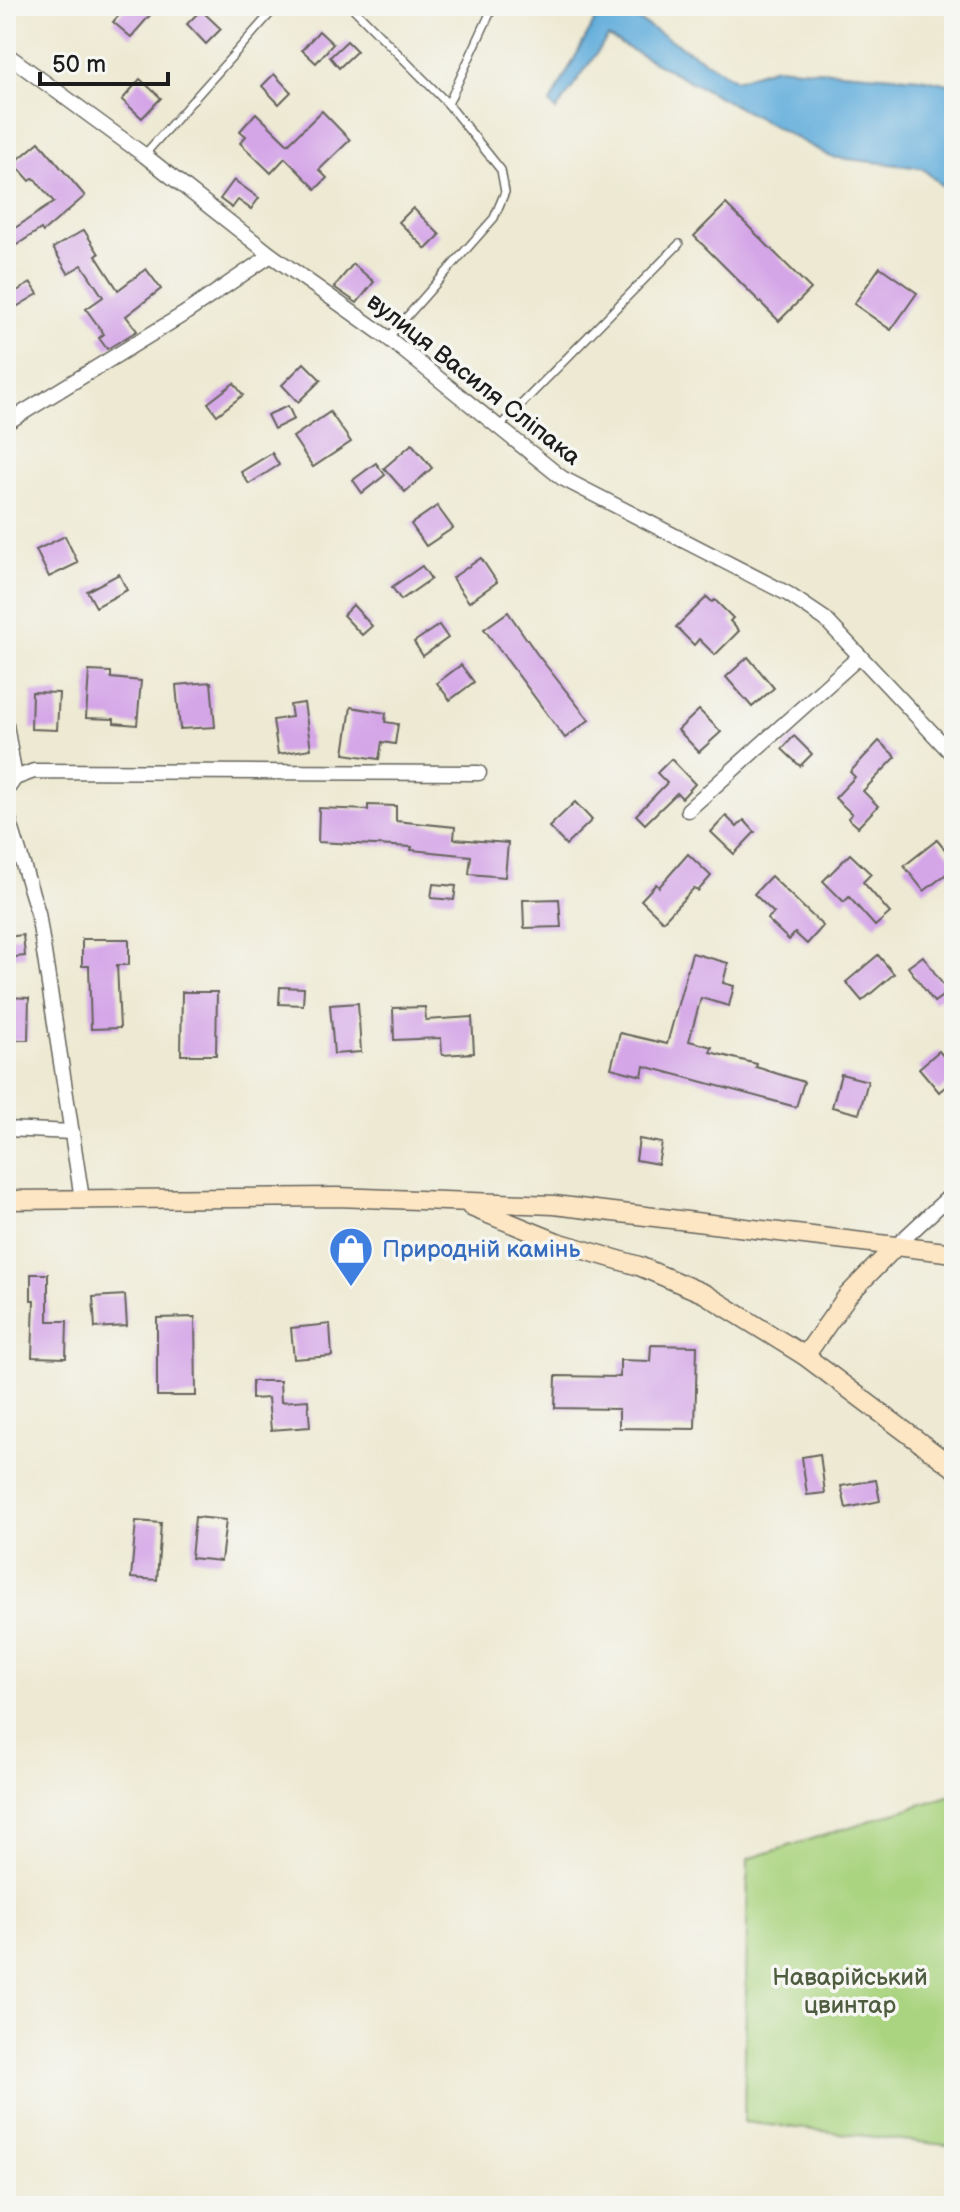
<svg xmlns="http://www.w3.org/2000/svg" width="960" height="2212" font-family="'Balsamiq Sans',sans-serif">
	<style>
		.green { fill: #aad480; stroke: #63784e; stroke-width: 2 }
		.water { fill: #64aedc; stroke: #40657c; stroke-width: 2 }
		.building { fill: #d4a5e7 }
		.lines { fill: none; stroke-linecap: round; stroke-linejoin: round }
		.lane-casing { stroke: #65645c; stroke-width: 10 }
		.street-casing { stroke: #65645c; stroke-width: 17 }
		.secondary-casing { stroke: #65645c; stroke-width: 21 }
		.lane { stroke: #fff; stroke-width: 7 }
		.street { stroke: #fff; stroke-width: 14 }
		.secondary { stroke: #fce6c4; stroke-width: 18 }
		.labels { text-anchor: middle; stroke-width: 7; stroke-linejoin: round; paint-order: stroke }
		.street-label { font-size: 24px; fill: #1c1c1c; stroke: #f6f6f2 }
		.shop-label { font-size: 24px; fill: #366cbe; stroke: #f6f6f2; text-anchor: start }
		.park-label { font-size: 24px; fill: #4e5c3f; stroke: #f6f6f2 }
	</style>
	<rect width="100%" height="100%" fill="#f6f6f2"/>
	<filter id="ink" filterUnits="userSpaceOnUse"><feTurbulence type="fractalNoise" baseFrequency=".0125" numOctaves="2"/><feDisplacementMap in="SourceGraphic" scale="16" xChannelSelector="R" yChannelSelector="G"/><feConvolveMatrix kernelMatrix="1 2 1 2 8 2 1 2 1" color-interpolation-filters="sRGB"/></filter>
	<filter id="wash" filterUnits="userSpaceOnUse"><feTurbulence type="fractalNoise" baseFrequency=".006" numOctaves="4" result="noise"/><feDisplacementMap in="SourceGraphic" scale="32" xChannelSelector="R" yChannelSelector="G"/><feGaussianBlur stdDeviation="1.8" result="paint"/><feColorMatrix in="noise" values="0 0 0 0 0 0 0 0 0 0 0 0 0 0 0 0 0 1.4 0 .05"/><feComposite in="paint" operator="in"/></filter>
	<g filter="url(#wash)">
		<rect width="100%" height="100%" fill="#ede9d2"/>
		<polygon class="green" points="954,1794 954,2146 744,2122 748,1859"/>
		<polygon class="water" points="603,6 623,6 622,10 736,80 775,67 920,78 954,85 954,197 922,168 831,157 608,37 556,111 550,103"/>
		<g id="blocks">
			<g class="building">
				<polygon points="127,6 158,6 131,37 113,22"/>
				<polygon points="201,10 221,29 206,44 187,24"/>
				<polygon points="319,31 333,44 316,63 302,50"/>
				<polygon points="347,41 357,51 339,68 330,57"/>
				<polygon points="274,74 291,92 279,104 262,86"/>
				<polygon points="140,79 161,98 142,118 122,100"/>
				<polygon points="322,111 350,140 319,170 327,178 316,189 285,158 271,173 240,143 246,136 240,131 256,113 288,144"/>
				<polygon points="39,142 85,196 43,232 41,229 6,252 6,234 54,202 34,178 30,181 14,163"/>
				<polygon points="234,180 259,198 251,209 238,200 232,208 220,199"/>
				<polygon points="726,204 811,289 779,321 694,236"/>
				<polygon points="413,208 440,235 426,249 399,222"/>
				<polygon points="84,230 99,254 96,256 118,290 146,269 161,289 126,316 137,331 107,349 99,338 104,334 86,309 103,297 82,265 68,273 53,248"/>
				<polygon points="353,264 374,282 357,303 334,287"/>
				<polygon points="880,267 917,293 891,330 854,304"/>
				<polygon points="31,283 38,294 6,313 6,297"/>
				<polygon points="304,363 321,380 298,402 282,385"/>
				<polygon points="234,383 243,395 217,415 208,403"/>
				<polygon points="288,406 294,419 274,429 267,415"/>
				<polygon points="330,412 351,442 313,467 293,437"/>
				<polygon points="412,444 432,468 405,492 384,468"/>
				<polygon points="272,453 279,465 249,484 241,472"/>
				<polygon points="376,463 385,475 362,493 353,480"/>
				<polygon points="437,506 453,528 426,546 411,524"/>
				<polygon points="65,536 78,563 49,577 36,550"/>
				<polygon points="481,558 497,582 469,602 452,578"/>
				<polygon points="422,566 431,579 401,600 392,587"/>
				<polygon points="119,574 127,590 96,607 87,591"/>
				<polygon points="707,597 712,602 715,600 733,618 730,621 739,631 715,655 699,639 694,645 676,627"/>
				<polygon points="353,605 372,626 362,635 343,615"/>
				<polygon points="508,612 537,654 589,720 565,738 484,629"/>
				<polygon points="439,625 448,638 423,656 414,642"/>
				<polygon points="748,657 774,688 752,707 726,677"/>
				<polygon points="461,665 474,682 450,700 437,683"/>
				<polygon points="89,671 111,672 111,678 141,681 137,725 114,723 114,719 86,718"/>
				<polygon points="211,682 215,727 180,729 176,685"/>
				<polygon points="32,692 59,693 57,730 31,729"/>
				<polygon points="304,703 311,749 278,754 273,720 292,717 290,705"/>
				<polygon points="351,707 386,713 385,722 398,724 395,744 382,742 379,759 344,754"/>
				<polygon points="699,710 721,732 699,752 678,730"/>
				<polygon points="794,736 812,754 800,766 782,749"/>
				<polygon points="879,741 896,757 863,791 878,806 858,827 848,818 852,814 835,798 855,777 850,772"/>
				<polygon points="671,759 695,784 682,798 677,793 645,824 636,815 667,783 657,773"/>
				<polygon points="575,802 592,820 566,845 549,827"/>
				<polygon points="368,805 396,806 396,821 455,827 454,839 508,843 505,877 469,874 471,856 411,850 412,847 318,842 319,808 368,810"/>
				<polygon points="726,816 737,827 744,820 755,832 734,854 711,832"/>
				<polygon points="937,840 954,861 954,868 924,891 904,866"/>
				<polygon points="688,854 711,876 698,891 694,888 663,921 641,900 656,884 659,887"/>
				<polygon points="850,854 871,874 863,882 890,913 875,926 849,897 844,902 823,881"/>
				<polygon points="771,876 823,926 807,944 795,933 789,940 767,919 774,913 754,894"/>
				<polygon points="433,884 456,886 454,900 431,898"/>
				<polygon points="559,899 561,927 524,928 523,900"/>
				<polygon points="23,935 25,956 6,958 6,937"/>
				<polygon points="82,939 129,939 129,965 117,965 120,1028 91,1029 89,966 82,966"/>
				<polygon points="692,953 728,963 723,983 734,986 729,1006 701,998 689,1041 712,1047 710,1052 757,1064 756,1067 804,1082 796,1107 644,1066 642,1076 611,1068 620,1033 667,1044"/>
				<polygon points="878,955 894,974 862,1001 846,982"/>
				<polygon points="923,956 948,992 934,1002 908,967"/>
				<polygon points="280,987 304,988 303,1005 279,1004"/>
				<polygon points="182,992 217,992 216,1055 181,1055"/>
				<polygon points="6,997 29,998 28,1040 6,1040"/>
				<polygon points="358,1003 361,1052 334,1054 330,1005"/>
				<polygon points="425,1007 426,1020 472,1017 474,1053 442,1055 441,1038 394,1040 393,1008"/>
				<polygon points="939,1051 954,1069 954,1079 939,1092 919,1068"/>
				<polygon points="841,1074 868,1081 859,1114 832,1107"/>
				<polygon points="639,1139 662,1143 658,1164 636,1160"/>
				<polygon points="31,1274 48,1274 48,1321 67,1321 66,1358 32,1357 34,1300 31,1300"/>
				<polygon points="125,1295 127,1326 95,1328 93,1297"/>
				<polygon points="195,1317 196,1396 157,1396 157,1318"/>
				<polygon points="330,1324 332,1356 294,1359 291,1328"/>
				<polygon points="651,1345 697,1346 695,1429 619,1428 619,1409 555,1408 556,1376 620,1377 620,1360 650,1361"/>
				<polygon points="252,1381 280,1381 281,1402 308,1400 310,1427 271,1430 268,1398 252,1399"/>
				<polygon points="820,1454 825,1493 807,1495 802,1457"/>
				<polygon points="876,1480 880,1501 846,1508 841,1486"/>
				<polygon points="195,1517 226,1520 221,1561 191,1558"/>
				<polygon points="136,1521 161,1523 157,1580 131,1578"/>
			</g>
		</g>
	</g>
	<g filter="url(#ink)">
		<use href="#blocks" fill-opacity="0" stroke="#65645c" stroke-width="2"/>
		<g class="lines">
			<g class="lane-casing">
				<g id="lane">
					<polyline points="351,6 448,104"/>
					<polyline points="144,155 277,6"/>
					<polyline points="388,338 494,218 505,192 501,170 448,104 492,9"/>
					<polyline points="499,427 679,244"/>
				</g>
			</g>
			<g class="street-casing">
				<g id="street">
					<polyline points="6,54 144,155 271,255 388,338 562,478 788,594 825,619 954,756"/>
					<polyline points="6,423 184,314 271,255"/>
					<polyline points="6,725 15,778 6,791"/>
					<polyline points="15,778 34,771 479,773"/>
					<polyline points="6,810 38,913 82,1199"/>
					<polyline points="688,810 860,656"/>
					<polyline points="6,1129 72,1132"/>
					<polyline points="896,1246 954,1192"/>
				</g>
			</g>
			<g class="secondary-casing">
				<g id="secondary">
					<polyline points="6,1200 337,1197 554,1205 954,1253"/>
					<polyline points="471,1207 557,1242 639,1266 705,1294 805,1356 954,1468"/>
					<polyline points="805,1356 848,1295 896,1246"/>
				</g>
			</g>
			<use href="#lane" class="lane"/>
			<use href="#street" class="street"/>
			<use href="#secondary" class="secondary"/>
		</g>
	</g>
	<defs>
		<g id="shop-pin" transform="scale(2.3)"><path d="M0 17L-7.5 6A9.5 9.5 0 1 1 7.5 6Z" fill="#3f7fe0" stroke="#f6f6f2"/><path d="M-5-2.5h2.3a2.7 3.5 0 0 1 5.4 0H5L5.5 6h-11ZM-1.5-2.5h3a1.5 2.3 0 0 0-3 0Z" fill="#fff"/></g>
	</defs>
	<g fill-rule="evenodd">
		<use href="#shop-pin" x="351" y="1249"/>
	</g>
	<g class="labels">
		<g class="street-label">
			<text transform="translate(474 379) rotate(38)" y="8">вулиця Василя Сліпака</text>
		</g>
		<g class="shop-label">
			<text x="382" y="1257">Природній камінь</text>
		</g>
		<g class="park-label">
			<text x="850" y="1985">Наварійський<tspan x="850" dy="28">цвинтар</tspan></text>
		</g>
	</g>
	<rect width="960" height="2212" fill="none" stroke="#f6f6f2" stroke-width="32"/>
	<path d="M40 72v12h128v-12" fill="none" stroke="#1c1c1c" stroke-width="4"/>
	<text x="52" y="72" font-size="24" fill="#1c1c1c" stroke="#f6f6f2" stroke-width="6" paint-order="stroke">50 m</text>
</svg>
